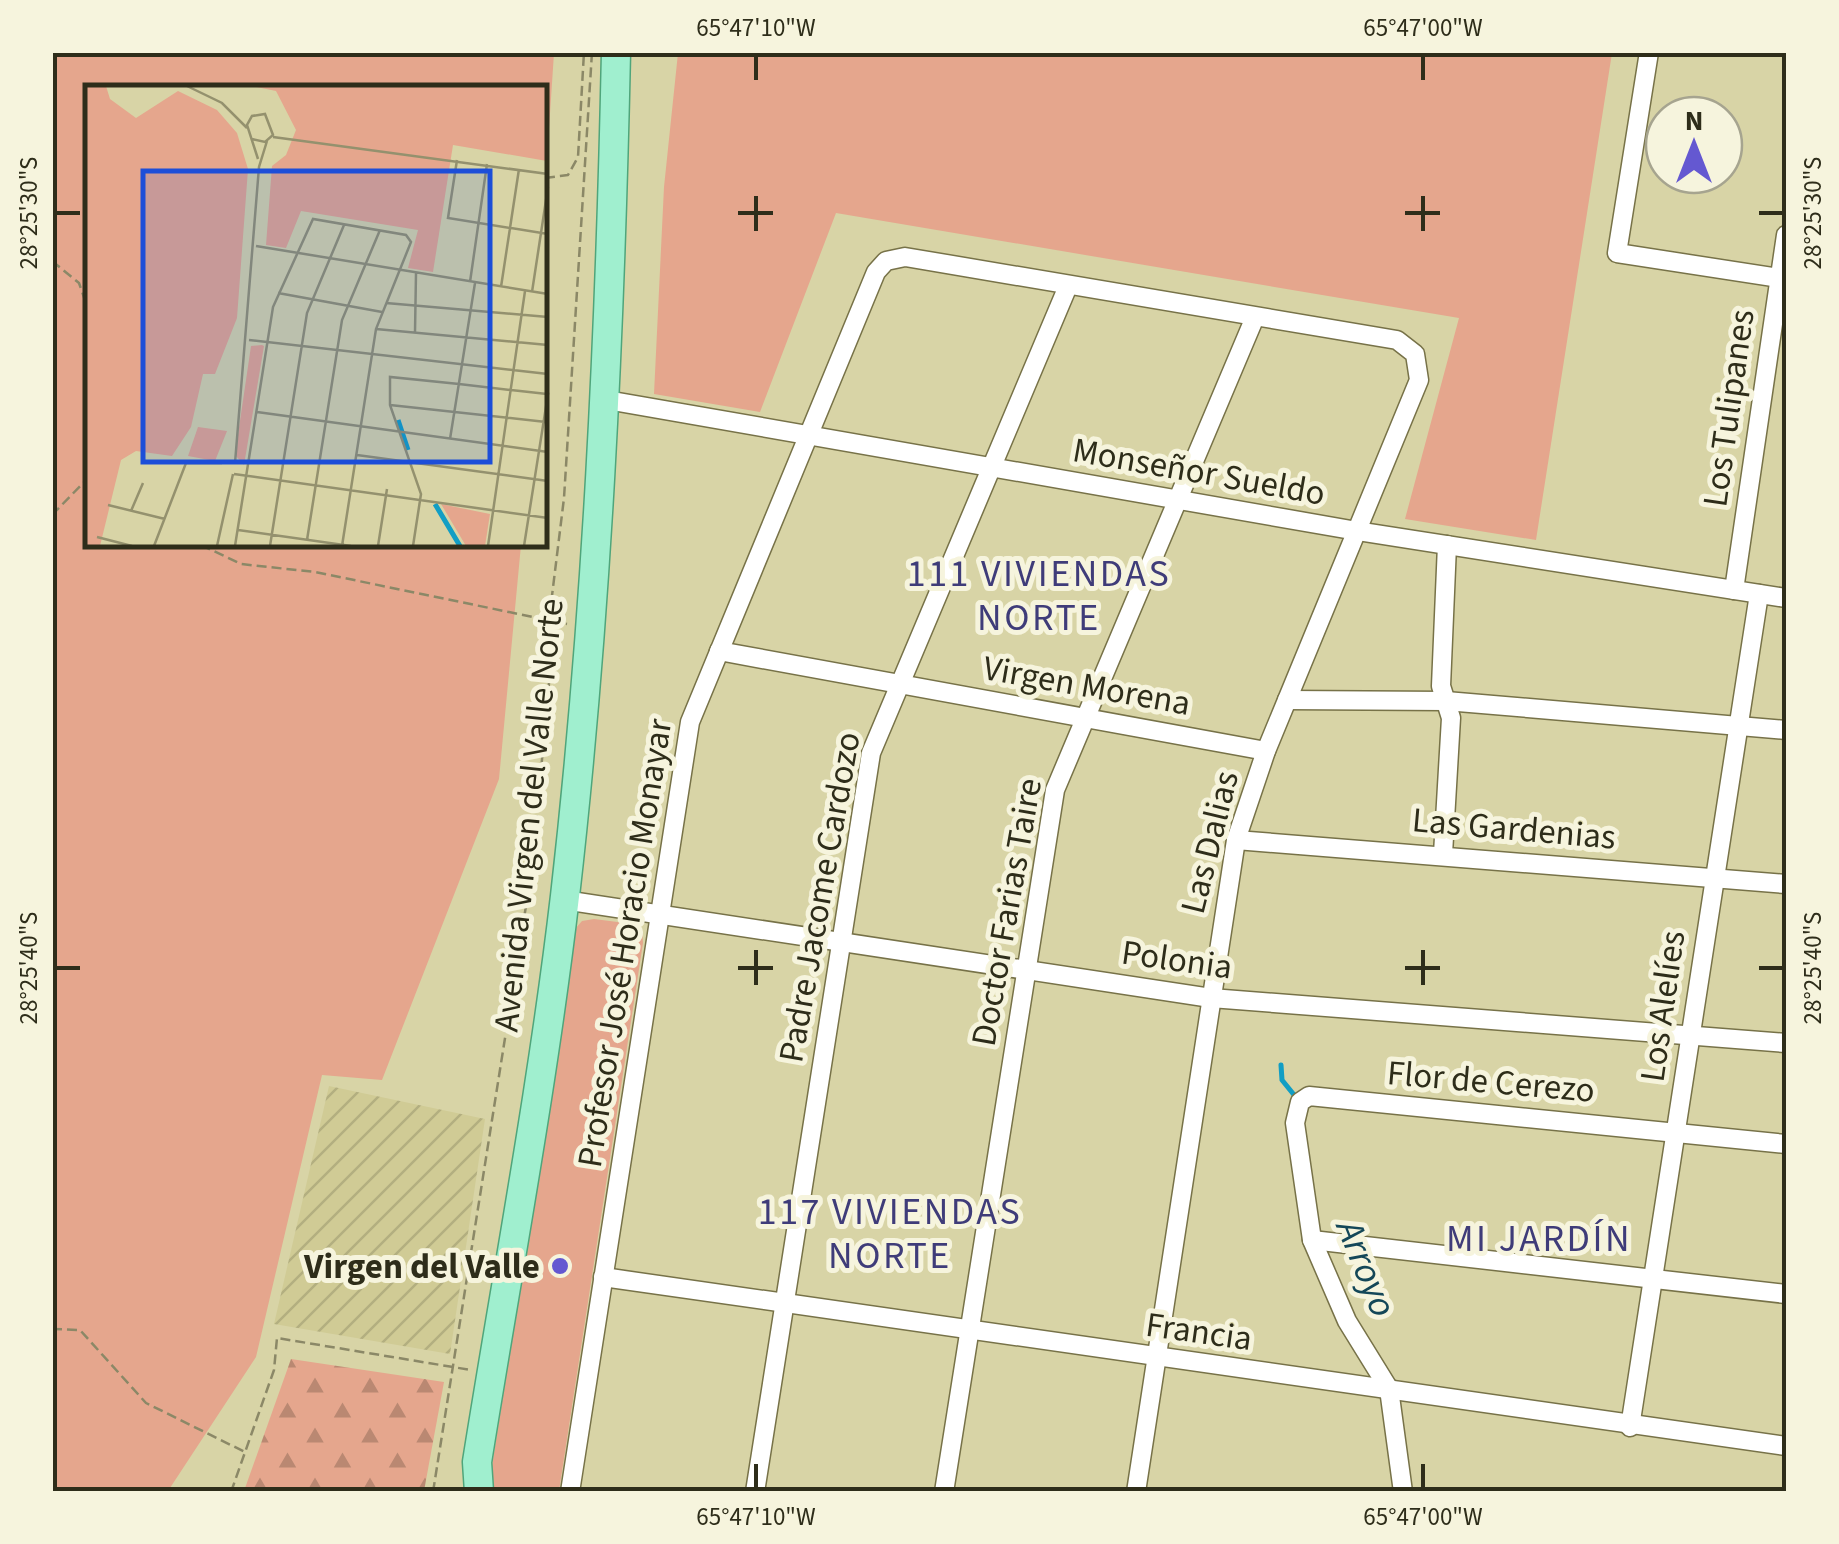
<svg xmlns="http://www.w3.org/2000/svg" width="1839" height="1544" font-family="'Source Sans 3',sans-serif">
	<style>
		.industrial { fill: url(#industrial-furrows) }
		.green { fill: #e5a68d }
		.forest { fill: url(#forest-firs) }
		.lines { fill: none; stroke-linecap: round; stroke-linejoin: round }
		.stream { stroke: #129ec4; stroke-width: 5 }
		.minor-casing { stroke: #777248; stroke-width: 21 }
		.primary-casing { stroke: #4fa57b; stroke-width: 31 }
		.path { stroke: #8b8867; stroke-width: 2.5; stroke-dasharray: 10 5; stroke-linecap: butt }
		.minor { stroke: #fff; stroke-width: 18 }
		.primary { stroke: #a0efcf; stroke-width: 28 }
		.ticks { fill: none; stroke: #2e2d1a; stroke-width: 4 }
		.poi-dot { fill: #6458d1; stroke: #f6f4dd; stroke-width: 4 }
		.labels { text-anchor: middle; stroke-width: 10; stroke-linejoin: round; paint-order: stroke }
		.street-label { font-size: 35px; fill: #2e2d1a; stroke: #f6f4dd }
		.poi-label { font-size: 35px; font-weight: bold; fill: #2e2d1a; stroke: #f6f4dd; text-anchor: end }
		.neighbourhood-label { font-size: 38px; letter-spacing: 2.5px; fill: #3f3c79; stroke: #f6f4dd }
		.water-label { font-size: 38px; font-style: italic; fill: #144758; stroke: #f6f4dd }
		.inset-river { fill: none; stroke: #129ec4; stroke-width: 5 }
		.inset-road { fill: none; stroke: #94916e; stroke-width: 2.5 }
		.view { fill: #1d4ed8; fill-opacity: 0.15; stroke: #1d4ed8; stroke-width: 5 }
		.inset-edge { fill: none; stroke: #2e2d1a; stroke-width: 5 }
		.neatline { fill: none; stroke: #2e2d1a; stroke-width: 4 }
		.ticks-label { font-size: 25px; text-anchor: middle; fill: #2e2d1a }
	</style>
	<defs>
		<pattern id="industrial-furrows" width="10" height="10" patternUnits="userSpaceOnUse" patternTransform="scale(2.5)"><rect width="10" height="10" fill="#d0cb95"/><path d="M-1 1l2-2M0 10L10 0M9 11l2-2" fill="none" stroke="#b3af80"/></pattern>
		<pattern id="forest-firs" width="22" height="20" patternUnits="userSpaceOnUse" patternTransform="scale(2.5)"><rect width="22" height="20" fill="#e5a68d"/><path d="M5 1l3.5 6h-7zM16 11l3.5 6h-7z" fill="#ba8872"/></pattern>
	</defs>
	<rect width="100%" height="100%" fill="#d8d4a6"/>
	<polygon class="industrial" points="329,1086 485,1119 450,1354 274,1324"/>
	<g class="green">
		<polygon points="52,53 554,53 545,189 545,88 88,88 88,545 521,545 499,779 382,1080 322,1075 256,1357 168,1491 53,1491"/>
		<polygon points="678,53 1612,53 1536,540 1405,519 1459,318 836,213 760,412 654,394 664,187"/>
		<polygon points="594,919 633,924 642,930 643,943 559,1491 488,1492 575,929 582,921"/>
	</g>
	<polygon class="forest" points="291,1359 444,1382 424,1491 244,1491"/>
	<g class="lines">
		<polyline class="stream" points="1281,1065 1282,1080 1299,1101"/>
		<g class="minor-casing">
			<g id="minor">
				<polyline points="1649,52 1617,253 1786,279"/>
				<polyline points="601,399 1357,531 1786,598"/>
				<polyline points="1734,590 1786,235"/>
				<polyline points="719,651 1266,751"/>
				<polyline points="1287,700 1446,701 1786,730"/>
				<polyline points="1236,840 1786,884"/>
				<polyline points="1443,854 1451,718 1441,686 1447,545"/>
				<polyline points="564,900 1211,998 1786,1043"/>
				<polyline points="1312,1240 1786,1294"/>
				<polyline points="603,1277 1786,1446"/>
				<polyline points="1630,1427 1759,594"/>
				<polyline points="570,1492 690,722 876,272 886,261 905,257 1397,340 1415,354 1419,380 1266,751 1236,840 1136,1492"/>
				<polyline points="755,1492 871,753 1068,286"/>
				<polyline points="944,1492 1055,790 1255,317"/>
				<polyline points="1403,1492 1389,1389 1347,1321 1312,1240 1295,1123 1300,1102 1309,1096 1786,1144"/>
			</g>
		</g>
		<g class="primary-casing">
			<path id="primary" d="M479 1492 477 1462C507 1274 543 1085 565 896 597 617 610 333 616 52"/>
		</g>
		<g class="path">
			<polyline points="385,88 389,88"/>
			<polyline points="545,178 568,175 578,157 584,52"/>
			<polyline points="52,261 79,283 88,309"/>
			<polyline points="52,515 88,478"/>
			<polyline points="201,545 241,564 315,572 567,624"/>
			<polyline points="52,1329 80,1330 146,1403 247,1453"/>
			<polyline points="231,1492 274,1370 277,1338 471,1370"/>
			<polyline points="433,1492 532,868 549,683 549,620 564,498 592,52"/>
		</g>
		<use href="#minor" class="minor"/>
		<use href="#primary" class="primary"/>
	</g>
	<path class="ticks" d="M756 55V80M1423 55V80M756 196V231M1423 196V231M55 213H80M738 213H773M1405 213H1440M1759 213H1784M756 950V985M1423 950V985M55 968H80M738 968H773M1405 968H1440M1759 968H1784M756 1464V1489M1423 1464V1489"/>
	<circle class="poi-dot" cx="560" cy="1266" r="10"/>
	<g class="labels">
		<g class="street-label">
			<text transform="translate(1728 408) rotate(-82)" y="12">Los Tulipanes</text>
			<text transform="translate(1199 471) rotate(10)" y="12">Monseñor Sueldo</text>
			<text transform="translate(1087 685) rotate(10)" y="12">Virgen Morena</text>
			<text transform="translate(528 815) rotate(-84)" y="12">Avenida Virgen del Valle Norte</text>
			<text transform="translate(1514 828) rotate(5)" y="12">Las Gardenias</text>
			<text transform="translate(1209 842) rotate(-76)" y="12">Las Dalias</text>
			<text transform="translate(819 897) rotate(-80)" y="12">Padre Jacome Cardozo</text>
			<text transform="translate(1006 912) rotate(-80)" y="12">Doctor Farias Taire</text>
			<text transform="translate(624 943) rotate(-81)" y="12">Profesor José Horacio Monayar</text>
			<text transform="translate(1177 959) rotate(8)" y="12">Polonia</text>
			<text transform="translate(1662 1006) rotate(-82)" y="12">Los Alelíes</text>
			<text transform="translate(1491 1081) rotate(5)" y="12">Flor de Cerezo</text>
			<text transform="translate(1199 1331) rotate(8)" y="12">Francia</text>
		</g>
		<g class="poi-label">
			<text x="540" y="1278">Virgen del Valle</text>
		</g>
		<g class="neighbourhood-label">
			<text x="1039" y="586">111 VIVIENDAS<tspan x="1039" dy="44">NORTE</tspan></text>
			<text x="890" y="1224">117 VIVIENDAS<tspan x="890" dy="44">NORTE</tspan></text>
			<text x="1539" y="1251">MI JARDÍN</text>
		</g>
		<g class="water-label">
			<text transform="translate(1367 1268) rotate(68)" y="13">Arroyo</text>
		</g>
	</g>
	<g transform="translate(85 85)">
		<rect width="462" height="462" fill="#d8d4a6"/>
		<path d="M0 1H21L25 14 51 33 93 6 132 25 152 48 163 84 152 233 130 289H118L106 342 87 371 51 366 36 375 15 461H0ZM167 1H462V76L368 60 348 187 323 183 333 145 216 126 201 163 181 160 187 81 201 70 211 45 191 6ZM177 260 179 261 159 380 150 370 166 261ZM356 419 405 429 400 461H381Z" fill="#e5a68d"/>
		<path d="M113 342 142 346 130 376 103 371Z" fill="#e5a68d"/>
		<path class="inset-river" d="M313 335 323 365M350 419 375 461"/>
		<path class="inset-road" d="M102 1 137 18 162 43M188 52 463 89M167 54 180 57 188 50 180 29 167 31 162 40 173 74M372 75 363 133 463 149M171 161 463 209M385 197 402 79M416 202 434 84M447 207 463 102M193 208 297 227M301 218 463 232M291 244 463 260M330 247 331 188M164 255 463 289M305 320 461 337M172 327 463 367M365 354 390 198M272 370 463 396M150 378 174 82 182 56M149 389 463 433M23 420 80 434M46 426 58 398M153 445 266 461M12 452 47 461M222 455 257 235 295 145M69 461 101 378H137M132 461 148 389M150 461 188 222 228 134 321 150 326 157 291 244 257 461M185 461 222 228 259 140M293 461 302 404M328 461 336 409 305 320V292L374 299 426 305 462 309H463L439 461M403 461 440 206"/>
		<path class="view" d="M58 86H405V377H58Z"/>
		<rect width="462" height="462" class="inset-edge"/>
	</g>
	<rect width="1839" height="1544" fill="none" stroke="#f6f4dd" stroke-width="110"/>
	<g transform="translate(1694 145)"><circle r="48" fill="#f6f4dd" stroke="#a6a48f" stroke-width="2.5"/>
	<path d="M0-8L18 38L0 25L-18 38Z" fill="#6458d1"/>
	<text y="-15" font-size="28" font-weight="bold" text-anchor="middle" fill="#2e2d1a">N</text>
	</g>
	<rect x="55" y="55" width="1729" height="1434" class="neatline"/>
	<g class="ticks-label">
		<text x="756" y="36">65°47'10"W</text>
		<text x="1423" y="36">65°47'00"W</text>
		<text transform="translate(28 213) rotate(-90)" y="9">28°25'30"S</text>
		<text transform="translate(1812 213) rotate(-90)" y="9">28°25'30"S</text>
		<text transform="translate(28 968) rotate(-90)" y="9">28°25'40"S</text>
		<text transform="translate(1812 968) rotate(-90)" y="9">28°25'40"S</text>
		<text x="756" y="1525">65°47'10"W</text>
		<text x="1423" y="1525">65°47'00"W</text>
	</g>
</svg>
